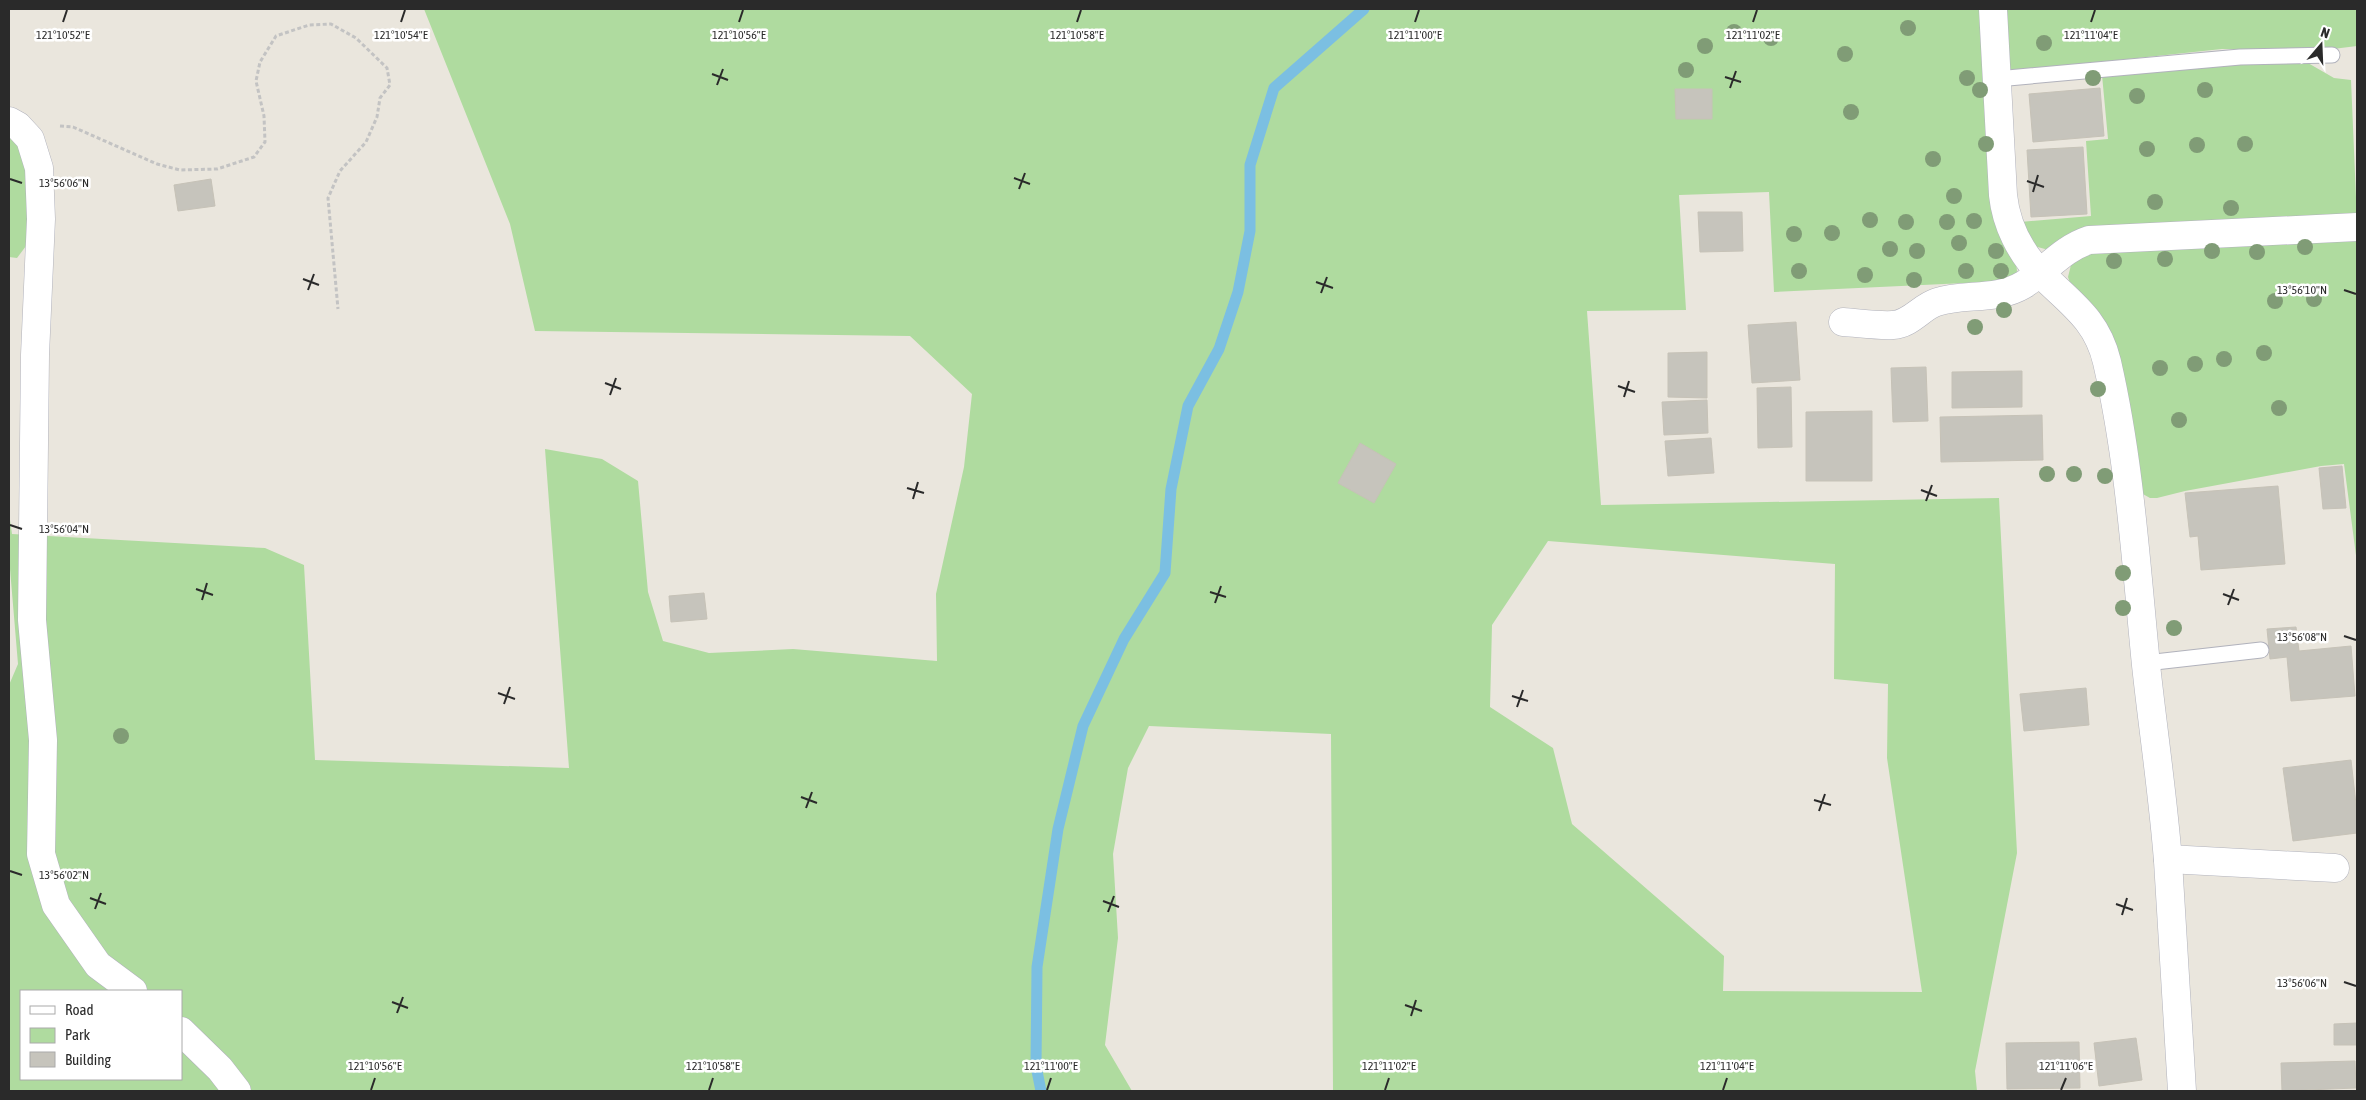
<svg xmlns="http://www.w3.org/2000/svg" width="2366" height="1100" font-family="'Asap Condensed',sans-serif">
	<style>
		.green { fill: #afdb9f; fill-rule: evenodd }
		.lines { fill: none; stroke-linecap: round; stroke-linejoin: round }
		.stream { stroke: #7bbfe2; stroke-width: 11 }
		.building { fill: #c6c4bc; stroke: #c6c2b7 }
		.lane-casing { stroke: #b1b2bc; stroke-width: 17 }
		.street-casing { stroke: #b1b2bc; stroke-width: 29 }
		.path { stroke: #c3c3c3; stroke-width: 3; stroke-dasharray: 4 2.5; stroke-linecap: butt }
		.lane { stroke: #fff; stroke-width: 15 }
		.street { stroke: #fff; stroke-width: 28 }
		.tree { fill: #809c76 }
		.ticks { fill: none; stroke: #2a2a2a; stroke-width: 2 }
		.ticks-label { font-size: 12px; text-anchor: middle; fill: #2a2a2a; stroke: #fff; stroke-width: 5; stroke-linejoin: round; paint-order: stroke }
	</style>
	<rect width="100%" height="100%" fill="#eae6dd"/>
	<!-- green -->
	<g class="green">
		<path d="M424,9H1984L2017,271L2015,278L2008,281L1774,292L1769,192L1679,195L1686,310L1587,311L1601,505L1999,498L2017,853L1975,1071L1977,1091H1333L1331,734L1149,726L1128,768L1113,854L1118,938L1105,1045L1132,1091H9V685L18,664L9,557V513L12,534L265,548L304,565L315,760L569,768L545,449L602,459L638,481L648,592L663,641L709,653L793,649L937,661L936,594L964,467L972,394L910,336L535,331L510,224ZM1548,541L1835,564L1834,679L1888,684L1887,758L1922,992L1723,991L1724,956L1572,824L1553,748L1490,707L1492,625ZM21,991H181V1079H21Z"/>
		<polygon points="2003,9 2357,9 2357,46 2325,50 2222,49 2007,72"/>
		<polygon points="2262,61 2308,63 2334,78 2351,80 2357,221 2045,249 2030,245 2020,222 2091,216 2086,141 2108,139 2102,75"/>
		<polygon points="9,136 18,140 27,161 29,242 17,258 9,257"/>
		<polygon points="2357,233 2357,563 2344,464 2321,466 2185,491 2157,498 2150,498 2141,493 2068,277 2072,261 2083,253"/>
	</g>
	<g class="lines">
		<!-- stream -->
		<polyline class="stream" points="1041,1091 1036,1066 1037,967 1058,829 1083,726 1124,639 1165,573 1171,489 1188,406 1219,349 1238,292 1250,231 1250,165 1274,88 1364,9"/>
	</g>
	<!-- building -->
	<g class="building">
		<polygon points="2100,88 2104,136 2033,142 2029,94"/>
		<polygon points="1675,89 1712,89 1712,119 1676,119"/>
		<polygon points="2083,147 2087,214 2031,217 2027,150"/>
		<polygon points="211,179 215,206 178,211 174,185"/>
		<polygon points="1698,212 1742,212 1743,251 1700,252"/>
		<polygon points="1796,322 1800,380 1752,383 1748,325"/>
		<polygon points="1707,352 1707,398 1668,397 1668,353"/>
		<polygon points="1926,367 1928,421 1893,422 1891,368"/>
		<polygon points="2022,371 2022,407 1952,408 1952,372"/>
		<polygon points="1791,387 1792,447 1758,448 1757,388"/>
		<polygon points="1707,400 1708,433 1664,435 1662,402"/>
		<polygon points="1872,411 1872,481 1806,481 1806,412"/>
		<polygon points="2042,415 2043,460 1941,462 1940,417"/>
		<polygon points="1711,438 1714,473 1668,476 1665,441"/>
		<polygon points="1360,443 1396,464 1374,503 1338,483"/>
		<polygon points="2342,466 2346,508 2323,509 2319,468"/>
		<polygon points="2278,486 2285,564 2201,570 2198,536 2190,537 2185,493"/>
		<polygon points="704,593 707,619 671,622 669,596"/>
		<polygon points="2296,627 2299,651 2351,646 2355,696 2291,701 2287,657 2270,659 2267,629"/>
		<polygon points="2086,688 2089,725 2024,731 2020,694"/>
		<polygon points="2351,760 2357,813 2357,833 2293,841 2283,768"/>
		<polygon points="2357,1023 2357,1045 2334,1045 2334,1024"/>
		<polygon points="2136,1038 2142,1080 2099,1086 2094,1043"/>
		<polygon points="2079,1042 2080,1088 2007,1089 2006,1043"/>
		<polygon points="2355,1061 2356,1088 2282,1091 2281,1063"/>
	</g>
	<g class="lines">
		<defs>
			<g id="lane">
				<polyline points="1997,79 2240,57 2332,55"/>
				<polyline points="2146,663 2261,650"/>
			</g>
			<g id="street">
				<path d="M1993,9L2003,195C2006,224 2020,252 2041,274C2070,303 2097,319 2107,362C2130,462 2136,564 2146,665C2153,730 2163,796 2168,861C2173,938 2177,1015 2182,1091"/>
				<polyline points="9,121 18,126 30,139 39,168 41,219 35,355 32,620 43,740 41,854 56,905 98,965 133,991"/>
				<path d="M1843,322C1859,323 1877,326 1893,325C1911,324 1921,307 1937,302C1965,293 1996,301 2023,285C2047,270 2062,249 2089,240L2357,227"/>
				<polyline points="2168,859 2335,868"/>
				<polyline points="181,1031 220,1069 237,1091"/>
			</g>
		</defs>
		<!-- lane casing -->
		<use href="#lane" class="lane-casing"/>
		<!-- street casing -->
		<use href="#street" class="street-casing"/>
		<!-- path -->
		<polyline class="path" points="60,126 73,127 157,164 180,170 217,169 254,157 265,142 264,116 256,81 260,62 276,36 309,25 331,24 356,38 387,68 390,85 380,98 377,117 366,142 340,171 328,198 338,309"/>
		<!-- lane -->
		<use href="#lane" class="lane"/>
		<!-- street -->
		<use href="#street" class="street"/>
	</g>
	<!-- trees -->
	<g class="tree">
		<circle cx="1908" cy="28" r="8"/>
		<circle cx="1734" cy="32" r="8"/>
		<circle cx="1771" cy="38" r="8"/>
		<circle cx="2044" cy="43" r="8"/>
		<circle cx="1705" cy="46" r="8"/>
		<circle cx="1845" cy="54" r="8"/>
		<circle cx="1686" cy="70" r="8"/>
		<circle cx="1967" cy="78" r="8"/>
		<circle cx="2093" cy="78" r="8"/>
		<circle cx="1980" cy="90" r="8"/>
		<circle cx="2205" cy="90" r="8"/>
		<circle cx="2137" cy="96" r="8"/>
		<circle cx="1851" cy="112" r="8"/>
		<circle cx="1986" cy="144" r="8"/>
		<circle cx="2245" cy="144" r="8"/>
		<circle cx="2197" cy="145" r="8"/>
		<circle cx="2147" cy="149" r="8"/>
		<circle cx="1933" cy="159" r="8"/>
		<circle cx="1954" cy="196" r="8"/>
		<circle cx="2155" cy="202" r="8"/>
		<circle cx="2231" cy="208" r="8"/>
		<circle cx="1870" cy="220" r="8"/>
		<circle cx="1974" cy="221" r="8"/>
		<circle cx="1906" cy="222" r="8"/>
		<circle cx="1947" cy="222" r="8"/>
		<circle cx="1832" cy="233" r="8"/>
		<circle cx="1794" cy="234" r="8"/>
		<circle cx="1959" cy="243" r="8"/>
		<circle cx="2305" cy="247" r="8"/>
		<circle cx="1890" cy="249" r="8"/>
		<circle cx="1917" cy="251" r="8"/>
		<circle cx="1996" cy="251" r="8"/>
		<circle cx="2212" cy="251" r="8"/>
		<circle cx="2257" cy="252" r="8"/>
		<circle cx="2165" cy="259" r="8"/>
		<circle cx="2114" cy="261" r="8"/>
		<circle cx="1799" cy="271" r="8"/>
		<circle cx="1966" cy="271" r="8"/>
		<circle cx="2001" cy="271" r="8"/>
		<circle cx="1865" cy="275" r="8"/>
		<circle cx="1914" cy="280" r="8"/>
		<circle cx="2314" cy="299" r="8"/>
		<circle cx="2275" cy="301" r="8"/>
		<circle cx="2004" cy="310" r="8"/>
		<circle cx="1975" cy="327" r="8"/>
		<circle cx="2264" cy="353" r="8"/>
		<circle cx="2224" cy="359" r="8"/>
		<circle cx="2195" cy="364" r="8"/>
		<circle cx="2160" cy="368" r="8"/>
		<circle cx="2098" cy="389" r="8"/>
		<circle cx="2279" cy="408" r="8"/>
		<circle cx="2179" cy="420" r="8"/>
		<circle cx="2047" cy="474" r="8"/>
		<circle cx="2074" cy="474" r="8"/>
		<circle cx="2105" cy="476" r="8"/>
		<circle cx="2123" cy="573" r="8"/>
		<circle cx="2123" cy="608" r="8"/>
		<circle cx="2174" cy="628" r="8"/>
		<circle cx="121" cy="736" r="8"/>
	</g>
	<!-- ticks -->
	<path class="ticks" d="M63,22L67,10M401,22L405,10M739,22L743,10M1077,22L1081,10M1415,22L1419,10M1753,22L1757,10M2091,22L2095,10M712,74L728,80M1725,77L1741,82M717,85L723,69M1730,88L1736,71M1014,178L1030,184M10,179L22,183M2027,181L2044,187M1019,189L1025,173M2033,192L2038,175M303,279L319,285M1316,282L1333,288M308,290L314,274M2344,290L2356,294M1321,293L1327,277M605,383L621,389M1618,386L1635,392M610,395L616,378M1624,397L1629,381M907,488L924,493M1921,490L1937,496M913,499L918,482M1926,501L1932,485M10,525L22,529M196,589L213,595M1210,592L1226,597M2223,594L2239,600M202,600L207,583M1215,603L1221,586M2228,605L2234,589M2344,636L2356,640M498,693L515,699M1512,696L1528,701M504,704L510,687M1517,707L1523,690M801,797L817,803M1814,800L1831,805M806,808L812,792M1819,811L1825,794M10,871L22,875M90,898L106,904M1103,901L1119,907M2116,904L2133,910M95,909L101,893M1108,912L1114,896M2122,915L2127,898M2344,982L2356,986M392,1002L408,1008M1405,1005L1422,1011M397,1013L403,997M1411,1016L1416,1000M371,1090L375,1078M709,1090L713,1078M1047,1090L1051,1078M1385,1090L1389,1078M1723,1090L1727,1078M2061,1090L2066,1078"/>
	<g class="ticks-label">
		<text x="63" y="39">121°10'52"E</text>
		<text x="401" y="39">121°10'54"E</text>
		<text x="739" y="39">121°10'56"E</text>
		<text x="1077" y="39">121°10'58"E</text>
		<text x="1415" y="39">121°11'00"E</text>
		<text x="1753" y="39">121°11'02"E</text>
		<text x="2091" y="39">121°11'04"E</text>
		<text x="64" y="187">13°56'06"N</text>
		<text x="2302" y="294">13°56'10"N</text>
		<text x="64" y="533">13°56'04"N</text>
		<text x="2302" y="641">13°56'08"N</text>
		<text x="64" y="879">13°56'02"N</text>
		<text x="2302" y="987">13°56'06"N</text>
		<text x="375" y="1070">121°10'56"E</text>
		<text x="713" y="1070">121°10'58"E</text>
		<text x="1051" y="1070">121°11'00"E</text>
		<text x="1389" y="1070">121°11'02"E</text>
		<text x="1727" y="1070">121°11'04"E</text>
		<text x="2066" y="1070">121°11'06"E</text>
	</g>
	<!-- border -->
	<rect width="2366" height="1100" fill="none" stroke="#2a2a2a" stroke-width="20"/>
	<!-- legend -->
	<rect x="20" y="990" width="162" height="90" fill="#ffffff" stroke="#aaaaaa"/>
	<rect x="30" y="1006" width="25" height="8" fill="#ffffff" stroke="#aaaaaa"/>
	<text x="65" y="1015" font-size="15" fill="#2a2a2a">Road</text>
	<rect x="30" y="1028" width="25" height="15" fill="#afdb9f" stroke="#aaaaaa"/>
	<text x="65" y="1040" font-size="15" fill="#2a2a2a">Park</text>
	<rect x="30" y="1052" width="25" height="15" fill="#c6c4bc" stroke="#aaaaaa"/>
	<text x="65" y="1065" font-size="15" fill="#2a2a2a">Building</text>
	<!-- north arrow -->
	<g transform="translate(2321 45) rotate(19)" stroke="#ffffff" stroke-width="4" paint-order="stroke">
	<path d="M0-4L9 19L0 12L-9 19Z" fill="#2a2a2a"/>
	<text y="-8" font-size="14" font-weight="bold" text-anchor="middle" fill="#2a2a2a">N</text>
	</g>
</svg>
